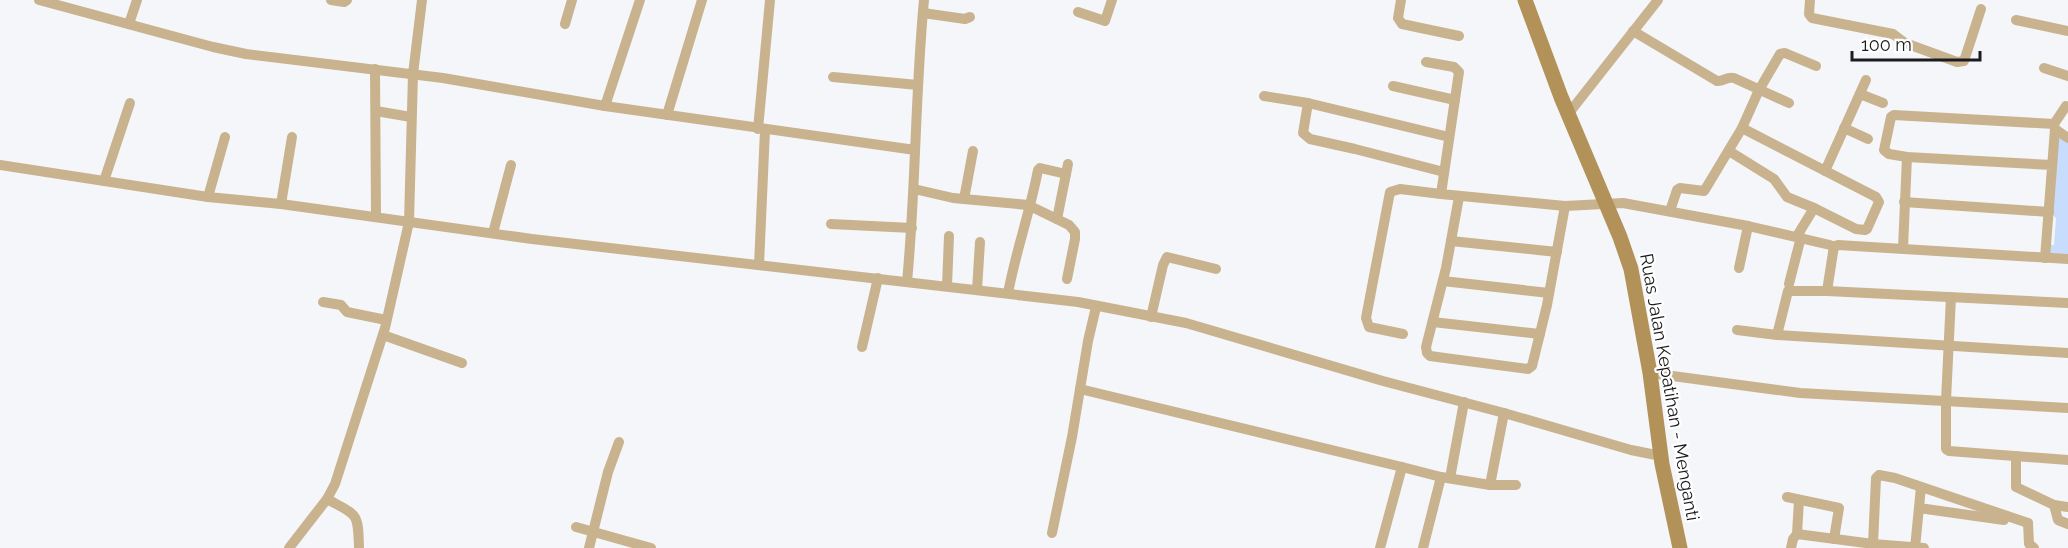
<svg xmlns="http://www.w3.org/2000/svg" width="2068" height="548" font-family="Raleway,sans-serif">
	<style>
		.water { fill: #c8ddfd }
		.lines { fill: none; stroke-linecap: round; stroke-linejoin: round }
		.street { stroke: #c9b38e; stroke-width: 10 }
		.secondary { stroke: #b29258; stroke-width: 15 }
		.labels { text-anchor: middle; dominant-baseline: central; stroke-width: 4.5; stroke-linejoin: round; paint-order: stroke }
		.street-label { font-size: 18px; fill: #1c1c1e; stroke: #fff }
	</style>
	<rect width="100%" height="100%" fill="#f5f6fa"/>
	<!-- water -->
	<polygon class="water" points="2058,136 2068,140 2068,257 2047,255 2050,245 2054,245 2056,218 2051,213"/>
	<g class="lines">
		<!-- street -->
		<g class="street">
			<polyline points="39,0 213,47 246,54 443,78 605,106 915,150"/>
			<polyline points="331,0 344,2 347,0"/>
			<polyline points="1401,0 1398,18 1402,24 1459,36"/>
			<polyline points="1810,0 1809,14 1812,18 1893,34 1905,43 1957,62 1964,61 1965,58 1981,9"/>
			<polyline points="1078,12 1105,21 1112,0"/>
			<polyline points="923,13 965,19 970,17"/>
			<polyline points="2016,20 2068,31"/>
			<polyline points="129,24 137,0"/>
			<polyline points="565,24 572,0"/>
			<path d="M1633,31L1717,81C1723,82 1727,76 1734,78L1789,103"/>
			<polyline points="1426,62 1454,67 1459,72 1441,194 1565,206 1623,203 1748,226 1830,245"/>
			<polyline points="2044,68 2068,76"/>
			<polyline points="375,69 376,217"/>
			<polyline points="833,77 918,85"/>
			<polyline points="1393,86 1455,100"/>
			<polyline points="1860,94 1883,103"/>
			<polyline points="1264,96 1308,103 1449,137"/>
			<polyline points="1308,103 1303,133 1310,139 1355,149 1444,172"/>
			<polyline points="605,106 640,0"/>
			<polyline points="376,111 411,117"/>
			<polyline points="1569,113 1658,0"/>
			<polyline points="667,115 702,0"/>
			<polyline points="2054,124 2066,106"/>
			<polyline points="1844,128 1868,139"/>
			<polyline points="758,129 770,0"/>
			<polyline points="2055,129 2068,138"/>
			<polyline points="225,137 208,197 281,204 532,239 1078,302 1186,323 1383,381 1504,413 1631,450 1661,456"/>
			<polyline points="1729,151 1774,179 1787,197 1814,208 1856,229 1865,230 1867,229 1879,202 1876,197 1742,128"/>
			<polyline points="0,165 208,197"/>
			<polyline points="1825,171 1866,80"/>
			<polyline points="104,181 130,103"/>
			<polyline points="914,189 953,198 1028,205 1069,225 1075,232 1075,239 1067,279"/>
			<polyline points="1459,197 1446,268 1426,347 1427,353 1430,356 1528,369 1532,366 1547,305 1565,206"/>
			<polyline points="964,199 973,151"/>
			<polyline points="1904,202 2049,212"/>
			<polyline points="281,204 292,137"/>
			<polyline points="1670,211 1677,190 1680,188 1704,191 1706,188 1742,128 1759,90 1780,54 1785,53 1816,66"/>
			<polyline points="1057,219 1068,164"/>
			<polyline points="831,224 912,228"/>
			<polyline points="493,233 511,165"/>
			<polyline points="1797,236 1814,208"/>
			<polyline points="1451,241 1557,252"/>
			<polyline points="1903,248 1907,157"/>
			<polyline points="2045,258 2055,129 2054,124 1894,115 1891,117 1884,150 1889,154 1907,157 2052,165"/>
			<polyline points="759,265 765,130"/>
			<polyline points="1739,268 1748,226"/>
			<polyline points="1443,281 1549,293"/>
			<path d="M907,282C916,188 915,94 924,0"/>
			<polyline points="1789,284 1801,237"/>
			<polyline points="947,286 949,236"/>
			<polyline points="977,290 980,242"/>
			<polyline points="1827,291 1834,246 1838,245 2068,259"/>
			<path d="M1008,293C1016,251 1030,212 1038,170L1040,168L1066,174"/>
			<polyline points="1951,297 1946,400 1946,449 1949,451 2068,460"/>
			<polyline points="323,302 341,305 347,312 386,320"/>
			<polyline points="1151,317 1163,265 1167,257 1216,269"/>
			<polyline points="1433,322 1540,334"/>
			<polyline points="1737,330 1777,335 2068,353"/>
			<polyline points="1403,334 1369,327 1366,318 1390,192 1400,189 1441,194"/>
			<polyline points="383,335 462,363"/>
			<polyline points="1777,335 1788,291 1827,291 2068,303"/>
			<polyline points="862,347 878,278"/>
			<polyline points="1650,373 1800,393 2068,408"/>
			<polyline points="1080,389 1402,467 1380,548"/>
			<polyline points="1504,413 1490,485 1516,485"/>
			<polyline points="2016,456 2016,487 2054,505 2058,520 2068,524"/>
			<polyline points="1402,467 1441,477"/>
			<polyline points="1450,478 1464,402"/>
			<polyline points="1787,497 1839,508 1834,539"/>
			<path d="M327,499C358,516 358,512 359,548"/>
			<polyline points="2054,505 2068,507"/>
			<polyline points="1919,508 2004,520"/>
			<polyline points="2028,523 2029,544 2034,548"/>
			<polyline points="576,527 651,548"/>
			<polyline points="1052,533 1072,437 1088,341 1096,307"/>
			<polyline points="1797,534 1873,544 1873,548"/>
			<polyline points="289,548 327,499 335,484 385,328 409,222 413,74 422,0"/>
			<polyline points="589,548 608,472 619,442"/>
			<polyline points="1423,548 1441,477 1490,485"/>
			<polyline points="1791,548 1793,539 1797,534 1799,500"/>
			<polyline points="1915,548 1921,487"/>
			<polyline points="1924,548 1873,544 1876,478 1879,475 1895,478 2028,523"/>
		</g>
		<!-- secondary -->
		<polyline class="secondary" points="1525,0 1561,97 1620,237 1631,269 1650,373 1662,464 1680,548"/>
	</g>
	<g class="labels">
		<!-- street labels -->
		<g class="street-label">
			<text transform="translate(1670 387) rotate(80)">Ruas Jalan Kepatihan - Menganti</text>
		</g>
	</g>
	<!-- scale -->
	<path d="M1852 51v9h128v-9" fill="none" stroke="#1c1c1e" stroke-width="3"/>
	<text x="1861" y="51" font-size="18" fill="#1c1c1e" stroke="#ffffff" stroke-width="4.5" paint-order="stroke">100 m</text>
</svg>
